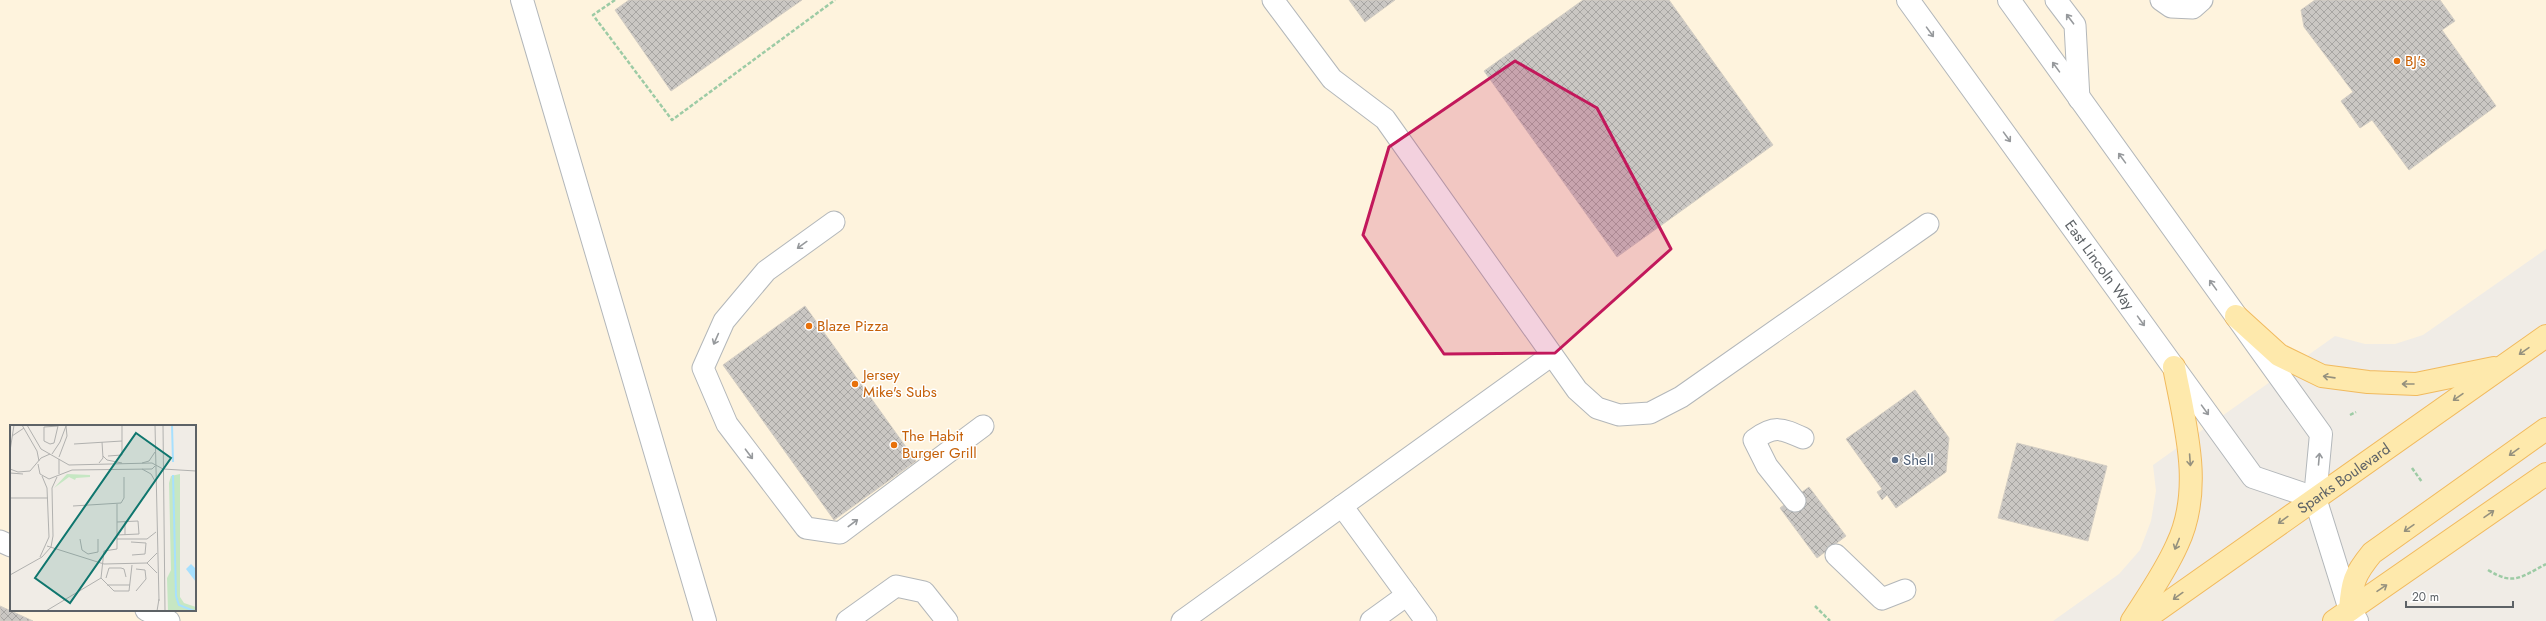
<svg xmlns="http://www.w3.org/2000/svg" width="2546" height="621" font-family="Jost,sans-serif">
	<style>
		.commercial { fill: #fef3dd; fill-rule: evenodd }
		.building { fill: url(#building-cross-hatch); stroke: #d4cec4 }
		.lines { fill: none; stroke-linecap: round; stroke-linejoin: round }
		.service-casing { stroke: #b3b7ba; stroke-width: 23 }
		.minor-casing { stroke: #b3b7ba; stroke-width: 24 }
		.tertiary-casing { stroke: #b3b7ba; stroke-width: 24 }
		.primary-casing { stroke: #f1ba5e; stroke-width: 24 }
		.path { stroke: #9dcba5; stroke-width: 2.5; stroke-dasharray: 4 2; stroke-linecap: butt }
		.service { stroke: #fff; stroke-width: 21 }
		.minor { stroke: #fff; stroke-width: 22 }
		.tertiary { stroke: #fff; stroke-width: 22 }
		.primary { stroke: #fee9ac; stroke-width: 22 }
		.oneway { stroke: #96999c }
		.oneway2 { stroke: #95917e }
		.marked { fill: #c2185b; fill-opacity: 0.2; stroke: #c2185b; stroke-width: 3; stroke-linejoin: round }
		.food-dot { fill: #e8710a; stroke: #fff; stroke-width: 1.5 }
		.service-dot { fill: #5c6f8a; stroke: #fff; stroke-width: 1.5 }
		.labels { text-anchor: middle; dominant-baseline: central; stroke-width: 3; stroke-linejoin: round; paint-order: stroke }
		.food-label { font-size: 15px; fill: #c56008; stroke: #fff; text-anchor: start }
		.street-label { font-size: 15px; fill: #5d6266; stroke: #fff }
		.service-label { font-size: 15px; fill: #4e5e75; stroke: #fff; text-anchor: start }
		.inset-river { fill: none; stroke: #a7e0fe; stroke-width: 2 }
		.inset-road { fill: none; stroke: #b1b1af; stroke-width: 1 }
		.view { fill: #0f766e; fill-opacity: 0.15; stroke: #0f766e; stroke-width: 2 }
		.inset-edge { fill: none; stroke: #5d6266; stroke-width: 2 }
	</style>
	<defs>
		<pattern id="building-cross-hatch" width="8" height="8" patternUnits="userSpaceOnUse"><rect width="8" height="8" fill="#cac7c3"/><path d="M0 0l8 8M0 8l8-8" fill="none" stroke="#a7a5a2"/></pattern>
	</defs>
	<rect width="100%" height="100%" fill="#f0ece6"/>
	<!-- commercial -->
	<path class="commercial" d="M0,0H2546V249L2423,335L2395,344H2365L2335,336L2153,465L2156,491L2151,521L2140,550L2119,574L2053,621H0ZM11,426H195V610H11Z"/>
	<!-- building -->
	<g class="building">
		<polygon points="629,0 802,0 671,91 615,10"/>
		<polygon points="1349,0 1395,0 1365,22"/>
		<polygon points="1583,0 1669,0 1773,145 1617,257 1484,71"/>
		<polygon points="2315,0 2440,0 2455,21 2442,30 2496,106 2409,170 2372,120 2360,128 2341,101 2353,92 2304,27 2301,10"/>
		<polygon points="805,306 916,461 834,520 723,365"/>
		<polygon points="1915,390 1949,438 1946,472 1896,508 1887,495 1882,500 1877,492 1882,489 1846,439"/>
		<polygon points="2017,443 2107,466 2088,541 1998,518"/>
		<polygon points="1809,487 1846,536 1817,558 1780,508"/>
		<polygon points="0,606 33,621 0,621"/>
	</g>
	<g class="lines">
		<defs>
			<g id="service">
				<polyline points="1273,0 1332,79 1385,119 1577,390 1597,408 1619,415 1650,413 1681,397 1928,224"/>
				<polyline points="2056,0 2075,25 2079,99"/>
				<polyline points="2161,0 2171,7 2193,8 2202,0"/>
				<polyline points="834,222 766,271 724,321 703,368 727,424 806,528 840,533 983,426"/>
				<path d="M1795,501L1767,466L1754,440C1774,425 1781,428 1803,438"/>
				<polyline points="1342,506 1426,621"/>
				<polyline points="0,541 11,546"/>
				<polyline points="1836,555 1882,599 1905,590"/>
				<polyline points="146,610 169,621"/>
				<polyline points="847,621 896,586 924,592 947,621"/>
				<polyline points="1182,621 1552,355"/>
				<polyline points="1371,621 1407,595"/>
			</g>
			<polyline id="minor" points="522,0 705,621"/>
			<g id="tertiary">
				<path id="s1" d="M1908,0L2253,477L2315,498"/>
				<polyline points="2009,0 2321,434 2315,498 2350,610 2357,621"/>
			</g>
			<g id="primary">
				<polyline points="2236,316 2279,355 2322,376 2368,382 2416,384 2494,368"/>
				<path d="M2350,610C2352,582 2354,575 2372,553L2546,429"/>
				<path d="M2132,621C2148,596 2165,572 2177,545C2204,489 2185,425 2174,367"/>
				<path id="s2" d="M2142,621L2546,336"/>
				<polyline points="2334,621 2546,474"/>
			</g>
		</defs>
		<!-- service casing -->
		<use href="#service" class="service-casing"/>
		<!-- minor casing -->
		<use href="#minor" class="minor-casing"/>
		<!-- tertiary casing -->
		<use href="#tertiary" class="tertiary-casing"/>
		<!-- primary casing -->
		<use href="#primary" class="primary-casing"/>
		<!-- path -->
		<g class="path">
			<polyline points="615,0 593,15 672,120 835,0"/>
			<polyline points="2350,415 2356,412"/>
			<polyline points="2412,468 2422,482"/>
			<path d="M2488,570C2514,586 2521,577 2546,564"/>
			<polyline points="1815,606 1830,621"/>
		</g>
		<!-- service -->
		<use href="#service" class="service"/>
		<!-- minor -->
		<use href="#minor" class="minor"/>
		<!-- tertiary -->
		<use href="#tertiary" class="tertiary"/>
		<!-- primary -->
		<use href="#primary" class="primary"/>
	</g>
	<!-- one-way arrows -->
	<defs><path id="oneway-shaft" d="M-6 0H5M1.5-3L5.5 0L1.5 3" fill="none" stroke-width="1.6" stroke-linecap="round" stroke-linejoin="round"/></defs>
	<g class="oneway">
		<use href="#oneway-shaft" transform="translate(2070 19) rotate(-127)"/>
		<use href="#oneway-shaft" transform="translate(1930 32) rotate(54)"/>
		<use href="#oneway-shaft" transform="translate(2056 67) rotate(-126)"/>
		<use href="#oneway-shaft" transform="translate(2007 137) rotate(54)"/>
		<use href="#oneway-shaft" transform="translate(2122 158) rotate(-126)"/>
		<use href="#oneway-shaft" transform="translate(802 245) rotate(144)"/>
		<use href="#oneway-shaft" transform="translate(2213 285) rotate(-126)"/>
		<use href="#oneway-shaft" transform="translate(2141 321) rotate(54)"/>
		<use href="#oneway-shaft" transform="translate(716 339) rotate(114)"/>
		<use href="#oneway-shaft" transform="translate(2205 410) rotate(54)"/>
		<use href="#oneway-shaft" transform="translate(749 454) rotate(53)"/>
		<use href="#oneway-shaft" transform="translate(2319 459) rotate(-85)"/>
		<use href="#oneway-shaft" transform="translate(853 523) rotate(-37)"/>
	</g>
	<g class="oneway2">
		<use href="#oneway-shaft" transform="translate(2524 351) rotate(145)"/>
		<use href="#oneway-shaft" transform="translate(2329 377) rotate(-172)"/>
		<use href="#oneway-shaft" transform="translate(2408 384) rotate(-180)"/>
		<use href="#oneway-shaft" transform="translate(2458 397) rotate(145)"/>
		<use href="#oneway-shaft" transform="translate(2514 452) rotate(144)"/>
		<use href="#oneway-shaft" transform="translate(2190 460) rotate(86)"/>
		<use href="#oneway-shaft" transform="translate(2489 514) rotate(-35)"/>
		<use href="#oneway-shaft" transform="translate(2283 520) rotate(144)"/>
		<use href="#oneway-shaft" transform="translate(2409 528) rotate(145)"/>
		<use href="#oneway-shaft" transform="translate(2177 544) rotate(112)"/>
		<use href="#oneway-shaft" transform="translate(2382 588) rotate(-34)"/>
		<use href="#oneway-shaft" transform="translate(2178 596) rotate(144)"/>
	</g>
	<!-- marked area -->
	<path class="marked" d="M1515,61L1597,108L1671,249L1555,353L1444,354L1363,235L1389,147Z"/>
	<!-- markers -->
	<g class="food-dot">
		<circle cx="2397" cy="61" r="4"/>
		<circle cx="809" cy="326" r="4"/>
		<circle cx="855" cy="384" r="4"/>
		<circle cx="894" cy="445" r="4"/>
	</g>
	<circle class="service-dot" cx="1895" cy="460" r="4"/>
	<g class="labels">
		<!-- food labels -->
		<g class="food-label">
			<text x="2405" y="61">BJ's</text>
			<text x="817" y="326">Blaze Pizza</text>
			<text x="863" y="375">Jersey<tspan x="863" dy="17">Mike's Subs</tspan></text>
			<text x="902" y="436">The Habit<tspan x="902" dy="17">Burger Grill</tspan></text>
		</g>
		<!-- street labels -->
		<g class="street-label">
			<text stroke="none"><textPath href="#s1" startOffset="327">East Lincoln Way</textPath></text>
			<text stroke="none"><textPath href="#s2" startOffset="247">Sparks Boulevard</textPath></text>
		</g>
		<!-- service labels -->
		<g class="service-label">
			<text x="1903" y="460">Shell</text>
		</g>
	</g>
	<!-- overview -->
	<g transform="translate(10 425)">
		<rect width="186" height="186" fill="#f0ece6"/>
		<path d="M170,49V172L174,178L186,182V186H158L157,153L161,145L159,58L161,51Z" fill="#c6e7c3"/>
		<path d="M57,49L80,50V52L66,53L65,55L59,52L44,63Z" fill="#c6e7c3"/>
		<path d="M181,139L186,144V157L176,144Z" fill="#a7e0fe"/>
		<path class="inset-river" d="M162,0L163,37M163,50L166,171L169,180L184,186"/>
		<path class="inset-road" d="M12,0L27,26L29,36M17,0L31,24L59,40L142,38L153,44L186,46M145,0L149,176M153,0L155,186M48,1L34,2V16L40,19L44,18L48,1M2,11L14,3M64,19L112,16V0M0,26L4,0M42,29L50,17L56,1M93,31L97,35L112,38M98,31L112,30V16M49,32L57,11L56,1M89,38L93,33L92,17M132,38L139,36L145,27M28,39L30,49L39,54L62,45L142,44L145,41M0,44L8,47L20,46L31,33L40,29M132,44L141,49L145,56M0,48L13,49M49,49V34M0,73H38M63,81L111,78L114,73V52M107,97L128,96L129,109L107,110M115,97V110M70,114L72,125L78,129L88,127V114M107,114H137L146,107M121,117L136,118L135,129L122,130M37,121L94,139L137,138L147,148M30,132L39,112L37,63L32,51M137,138L147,128M126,144L135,145L136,154L126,166M0,150L32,132L41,122L43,111L42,63L47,52M91,153L104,166H119L122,140M96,153L99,143H111L114,144L116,152M97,160H120M36,186L91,153L94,126L107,124V79M147,186L149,174"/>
		<path class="view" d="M126,8L161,33L60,178L25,153Z"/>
		<rect width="186" height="186" class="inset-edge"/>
	</g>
	<!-- scale -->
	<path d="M2406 601v6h107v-6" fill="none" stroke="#5d6266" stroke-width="2"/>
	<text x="2412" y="601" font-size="12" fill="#5d6266" stroke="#ffffff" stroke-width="3" paint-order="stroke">20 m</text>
</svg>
